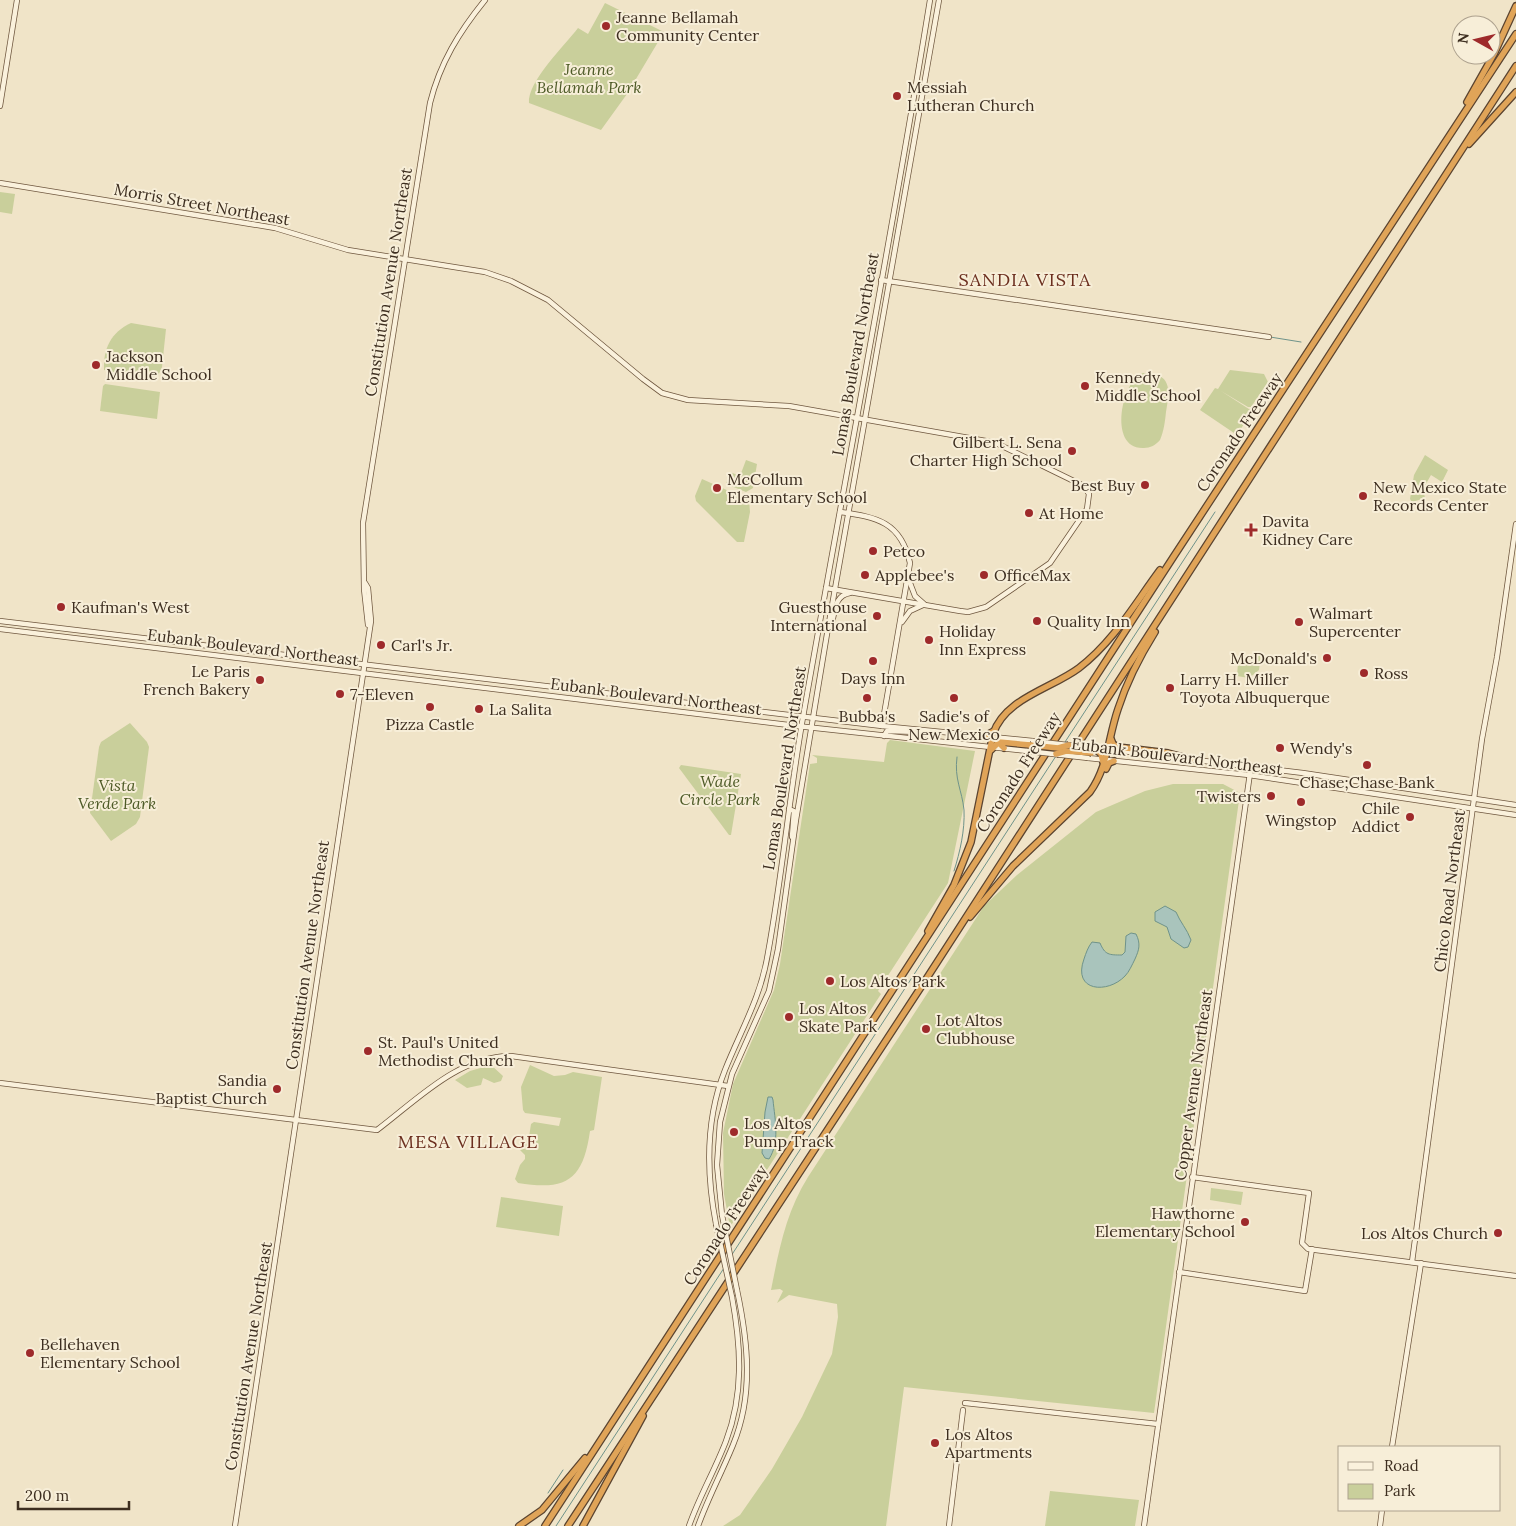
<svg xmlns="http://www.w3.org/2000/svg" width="1516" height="1526" font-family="Lora,serif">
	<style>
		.green { fill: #c9cf9b }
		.water { fill: #a9c4bc; stroke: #6f938a }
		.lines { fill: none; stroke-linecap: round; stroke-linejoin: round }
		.stream { stroke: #6f938a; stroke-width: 1 }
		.secondary-casing { stroke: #6f573f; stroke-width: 6 }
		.highway-casing { stroke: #5b4430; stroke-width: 8 }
		.secondary { stroke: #faf1dc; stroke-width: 4.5 }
		.highway { stroke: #e0a458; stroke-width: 5.5 }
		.secondary-bridge-casing { stroke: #6f573f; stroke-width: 6; stroke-linecap: butt }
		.highway-bridge-casing { stroke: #5b4430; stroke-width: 8; stroke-linecap: butt }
		.secondary-bridge { stroke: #faf1dc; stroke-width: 4.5 }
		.highway-bridge { stroke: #e0a458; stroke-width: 5.5 }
		.poi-dot { fill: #9e2a2b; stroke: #f7eed8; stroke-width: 2 }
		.labels { text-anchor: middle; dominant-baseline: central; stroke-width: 4; stroke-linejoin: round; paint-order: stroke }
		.poi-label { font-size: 16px; fill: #3d2e20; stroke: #f7eed8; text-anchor: start }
		.park-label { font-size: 16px; font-style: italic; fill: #4d5a26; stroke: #f7eed8 }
		.street-label { font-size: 16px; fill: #3d2e20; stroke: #f7eed8 }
		.neighbourhood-label { font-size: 18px; letter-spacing: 1px; fill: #6b2e1e; stroke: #f7eed8 }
	</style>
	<rect width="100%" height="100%" fill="#f0e4c8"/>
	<!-- green -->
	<g class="green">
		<path d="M605,3L664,32L627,94L601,130L529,103C527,82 565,45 578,28L588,34Z"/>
		<polygon points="0,192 15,194 12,214 0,212"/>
		<path d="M131,323L166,329L162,367L157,378H143L104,370C103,349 111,332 131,323Z"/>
		<polygon points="1230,370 1264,374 1268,382 1251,407 1248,407 1221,391 1252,411 1237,435 1200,410 1215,388 1218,389"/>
		<path d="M1143,373C1172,373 1170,389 1166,412C1165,421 1164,431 1160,440C1156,445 1150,448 1144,448C1107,450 1122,379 1143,373Z"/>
		<polygon points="105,384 160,392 157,419 100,411 103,386"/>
		<polygon points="1425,455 1448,470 1442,482 1431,475 1423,489 1425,498 1412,502 1410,499 1414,475"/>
		<polygon points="746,460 757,464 753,488 746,492 726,484 730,472 740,476"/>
		<polygon points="702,479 749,500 750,512 744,542 737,542 696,501 695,496"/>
		<polygon points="1254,652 1261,653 1259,670 1249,678 1237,676 1238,663 1253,665"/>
		<polygon points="130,723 147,742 149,747 140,817 136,824 111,841 90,813 99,747 101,742"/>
		<polygon points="890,740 975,751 948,883 878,991 881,994 730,1227 724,1194 723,1133 733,1084 774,990 780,964 810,764 817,763 817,758 812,755 884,762 887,743"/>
		<polygon points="681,765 741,774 731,835 729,835 679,768"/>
		<path d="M1173,784H1223L1240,793L1154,1413L904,1387L886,1526H723L740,1515L772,1469L802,1417L832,1354L838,1317L837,1304L789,1295L777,1303L783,1291L780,1289L771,1290C779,1250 786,1212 808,1177L984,906L1017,875L1096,812L1145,791Z"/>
		<polygon points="491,1065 503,1076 501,1081 494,1083 483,1078 481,1085 467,1088 455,1080 470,1071"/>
		<path d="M530,1065L554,1076L565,1075L573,1072L602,1077L594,1130L590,1131C583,1180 567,1191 518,1183L515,1179L520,1165L525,1159V1155L520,1150L529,1137L531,1124L534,1122L559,1126L561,1118L525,1113L523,1110L521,1087Z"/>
		<polygon points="1211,1188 1243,1192 1241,1205 1210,1200"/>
		<polygon points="501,1197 563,1206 559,1236 496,1227"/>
		<polygon points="1050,1491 1139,1500 1135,1526 1045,1526"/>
	</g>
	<!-- water -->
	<g class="water">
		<path d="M1165,906L1176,912C1180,922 1187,929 1191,940L1188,947L1184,948L1171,939L1167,927L1155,921V912Z"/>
		<path d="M1131,933L1136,934C1141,944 1139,950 1135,959C1132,965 1129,972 1125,976C1108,994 1072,992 1084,959C1086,953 1088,947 1092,942L1100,943C1105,955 1109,955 1122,955L1125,952L1126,936Z"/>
		<path d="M768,1097H772L773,1100C775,1120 780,1142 769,1159L765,1158L762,1153L765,1112Z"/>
	</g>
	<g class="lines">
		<!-- stream -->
		<g class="stream">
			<polyline points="1270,337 1301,342"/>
			<polyline points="1065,742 1215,512"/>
			<path d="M954,871C960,852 965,830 964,810C962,790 954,779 957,757"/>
			<polyline points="731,1256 1056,756"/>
			<polyline points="548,1493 563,1470"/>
			<polyline points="556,1526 724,1268"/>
		</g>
		<defs>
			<g id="secondary">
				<polyline points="0,106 17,0"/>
				<polyline points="0,183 275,228 348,250 485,272 511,281 548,300 643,379 662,393 688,400 789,406 986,441 998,444 1084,486 1089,494 1087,509 1050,563 986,607 968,612 960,611 826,588"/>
				<polyline points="881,280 1269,337"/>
				<path d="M840,512C877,517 901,522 910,563L882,726"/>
				<polyline points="910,583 915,596 924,604"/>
				<polyline points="0,621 882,726 1033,741"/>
				<polyline points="902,622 910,611 923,605"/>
				<path d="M368,625L364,589L363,523L430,103C440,63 459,32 485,0"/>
				<polyline points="0,629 797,726 1027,751"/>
				<path d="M830,629C836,615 832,596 850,593"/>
				<polyline points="884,736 887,731 920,732"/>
				<polyline points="1094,748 1176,757"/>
				<polyline points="1088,758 1249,775 1516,815"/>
				<polyline points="1188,759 1303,773 1516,805"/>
				<polyline points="789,809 794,811 792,837"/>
				<path d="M0,1083L377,1130C417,1100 458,1056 511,1056L728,1086"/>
				<polyline points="1192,1177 1309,1193 1302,1243 1308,1249 1516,1276"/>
				<polyline points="722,1215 717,1165 720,1122 732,1074 769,991 778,949 796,820 827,634 939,0"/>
				<path d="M716,1224C706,1172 705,1120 725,1070C741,1030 761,997 768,953C782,877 789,799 802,723C844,482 891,242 930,0"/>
				<polyline points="1412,1262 1482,739 1497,657 1516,524"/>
				<polyline points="1179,1272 1305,1291 1312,1249"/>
				<polyline points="965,1403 1158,1424"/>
				<polyline points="1392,1447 1421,1263"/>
				<polyline points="235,1526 371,621 368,588 365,583"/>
				<path d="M689,1526C699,1497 715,1470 726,1441C744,1394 741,1346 732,1297"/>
				<path d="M698,1526C708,1498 722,1472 733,1445C754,1394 748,1342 737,1290"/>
				<polyline points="949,1526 963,1410"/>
				<polyline points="1144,1526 1251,766"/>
				<polyline points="1380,1526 1382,1510"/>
			</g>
			<g id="highway">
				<polyline points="1467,102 1494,54 1516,6"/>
				<polyline points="1469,144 1516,92"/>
				<polyline points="985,736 994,731"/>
				<polyline points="1111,739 1113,744 1118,747 1168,753 1191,759"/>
				<polyline points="996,740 1004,748"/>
				<polyline points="1094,748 1101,754 1103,762"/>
				<polyline points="991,750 999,742 1030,745"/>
				<polyline points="1106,769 1109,763 1114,761"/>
				<path d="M970,917L1013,866L1090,792C1108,767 1108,738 1118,709C1127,681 1140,656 1155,632"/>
				<path d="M928,931L954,885L971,842L993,734C1005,698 1051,689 1079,668C1114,641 1134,605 1160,570"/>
				<polyline points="519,1526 542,1510 585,1458"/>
				<polyline points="545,1526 1174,556 1516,34"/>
				<polyline points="568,1526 923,984 1516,66"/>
				<polyline points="583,1526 643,1416"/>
			</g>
		</defs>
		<!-- secondary casing -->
		<use href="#secondary" class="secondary-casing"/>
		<!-- highway casing -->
		<use href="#highway" class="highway-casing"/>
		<!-- secondary -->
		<use href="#secondary" class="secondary"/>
		<!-- highway -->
		<use href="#highway" class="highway"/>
		<defs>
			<g id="secondary-bridge">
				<polyline points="1033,741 1094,748"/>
				<polyline points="1027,751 1088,758"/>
				<polyline points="722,1215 737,1290"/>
				<polyline points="716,1224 732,1297"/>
			</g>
			<g id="highway-bridge">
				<polyline points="1030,745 1058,748 1069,745"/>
				<polyline points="1056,754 1066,751 1091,753"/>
			</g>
		</defs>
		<!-- secondary-bridge casing -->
		<use href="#secondary-bridge" class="secondary-bridge-casing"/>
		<!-- highway-bridge casing -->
		<use href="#highway-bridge" class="highway-bridge-casing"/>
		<!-- secondary-bridge -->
		<use href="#secondary-bridge" class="secondary-bridge"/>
		<!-- highway-bridge -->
		<use href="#highway-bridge" class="highway-bridge"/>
	</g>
	<!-- markers -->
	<g class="poi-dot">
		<circle cx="606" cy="26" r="5"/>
		<circle cx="897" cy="96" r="5"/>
		<circle cx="96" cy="365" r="5"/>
		<circle cx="1085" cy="386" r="5"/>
		<circle cx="1072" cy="451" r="5"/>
		<circle cx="1145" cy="485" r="5"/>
		<circle cx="717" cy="488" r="5"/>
		<circle cx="1363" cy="496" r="5"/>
		<circle cx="1029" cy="513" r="5"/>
		<path d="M1248.5 522.5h5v5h5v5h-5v5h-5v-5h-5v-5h5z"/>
		<circle cx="873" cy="551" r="5"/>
		<circle cx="865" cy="575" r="5"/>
		<circle cx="984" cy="575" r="5"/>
		<circle cx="61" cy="607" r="5"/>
		<circle cx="877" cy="616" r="5"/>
		<circle cx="1037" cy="621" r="5"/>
		<circle cx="1299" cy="622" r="5"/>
		<circle cx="929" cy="640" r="5"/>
		<circle cx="381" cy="645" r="5"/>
		<circle cx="1327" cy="658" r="5"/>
		<circle cx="873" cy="661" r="5"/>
		<circle cx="1364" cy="673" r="5"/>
		<circle cx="260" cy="680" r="5"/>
		<circle cx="1170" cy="688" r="5"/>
		<circle cx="340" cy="694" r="5"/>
		<circle cx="867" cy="698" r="5"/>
		<circle cx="954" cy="698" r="5"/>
		<circle cx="430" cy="707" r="5"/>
		<circle cx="479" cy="709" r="5"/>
		<circle cx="1280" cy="748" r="5"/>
		<circle cx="1367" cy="765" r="5"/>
		<circle cx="1271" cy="796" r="5"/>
		<circle cx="1301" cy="802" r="5"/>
		<circle cx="1410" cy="817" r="5"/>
		<circle cx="830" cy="981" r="5"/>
		<circle cx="789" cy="1017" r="5"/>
		<circle cx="926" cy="1029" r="5"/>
		<circle cx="368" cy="1051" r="5"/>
		<circle cx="277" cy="1089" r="5"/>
		<circle cx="734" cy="1132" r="5"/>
		<circle cx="1245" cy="1222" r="5"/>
		<circle cx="1498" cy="1233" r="5"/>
		<circle cx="30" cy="1353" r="5"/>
		<circle cx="935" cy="1443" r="5"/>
	</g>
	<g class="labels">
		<!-- poi labels -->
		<g class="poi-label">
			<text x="616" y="17">Jeanne Bellamah<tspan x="616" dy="18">Community Center</tspan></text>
			<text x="907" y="87">Messiah<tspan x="907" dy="18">Lutheran Church</tspan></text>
			<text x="106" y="356">Jackson<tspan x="106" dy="18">Middle School</tspan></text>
			<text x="1095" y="377">Kennedy<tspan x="1095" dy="18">Middle School</tspan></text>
			<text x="1062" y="442" text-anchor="end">Gilbert L. Sena<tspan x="1062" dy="18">Charter High School</tspan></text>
			<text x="727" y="479">McCollum<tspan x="727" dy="18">Elementary School</tspan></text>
			<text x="1135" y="485" text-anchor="end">Best Buy</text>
			<text x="1373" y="487">New Mexico State<tspan x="1373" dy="18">Records Center</tspan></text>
			<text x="1039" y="513">At Home</text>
			<text x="1262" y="521">Davita<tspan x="1262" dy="18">Kidney Care</tspan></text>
			<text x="883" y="551">Petco</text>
			<text x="875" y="575">Applebee's</text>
			<text x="994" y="575">OfficeMax</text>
			<text x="71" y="607">Kaufman's West</text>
			<text x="867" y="607" text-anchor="end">Guesthouse<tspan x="867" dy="18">International</tspan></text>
			<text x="1309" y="613">Walmart<tspan x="1309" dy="18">Supercenter</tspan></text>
			<text x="1047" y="621">Quality Inn</text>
			<text x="939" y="631">Holiday<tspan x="939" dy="18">Inn Express</tspan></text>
			<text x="391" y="645">Carl's Jr.</text>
			<text x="1317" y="658" text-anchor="end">McDonald's</text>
			<text x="250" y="671" text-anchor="end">Le Paris<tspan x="250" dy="18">French Bakery</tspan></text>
			<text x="1374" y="673">Ross</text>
			<text x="873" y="678" text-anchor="middle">Days Inn</text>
			<text x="1180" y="679">Larry H. Miller<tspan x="1180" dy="18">Toyota Albuquerque</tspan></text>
			<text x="350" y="694">7-Eleven</text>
			<text x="489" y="709">La Salita</text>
			<text x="867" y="716" text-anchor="middle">Bubba's</text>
			<text x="954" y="716" text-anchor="middle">Sadie's of<tspan x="954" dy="18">New Mexico</tspan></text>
			<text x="430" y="724" text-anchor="middle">Pizza Castle</text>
			<text x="1290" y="748">Wendy's</text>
			<text x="1367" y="782" text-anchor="middle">Chase;Chase Bank</text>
			<text x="1261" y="796" text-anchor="end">Twisters</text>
			<text x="1400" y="808" text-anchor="end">Chile<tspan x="1400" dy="18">Addict</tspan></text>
			<text x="1301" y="820" text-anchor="middle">Wingstop</text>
			<text x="840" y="981">Los Altos Park</text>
			<text x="799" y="1008">Los Altos<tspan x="799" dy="18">Skate Park</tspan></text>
			<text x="936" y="1020">Lot Altos<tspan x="936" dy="18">Clubhouse</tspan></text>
			<text x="378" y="1042">St. Paul's United<tspan x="378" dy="18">Methodist Church</tspan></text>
			<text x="267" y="1080" text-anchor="end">Sandia<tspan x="267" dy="18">Baptist Church</tspan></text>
			<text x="744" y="1123">Los Altos<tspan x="744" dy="18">Pump Track</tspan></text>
			<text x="1235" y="1213" text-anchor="end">Hawthorne<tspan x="1235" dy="18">Elementary School</tspan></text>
			<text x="1488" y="1233" text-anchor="end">Los Altos Church</text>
			<text x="40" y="1344">Bellehaven<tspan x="40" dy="18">Elementary School</tspan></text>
			<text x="945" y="1434">Los Altos<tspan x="945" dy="18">Apartments</tspan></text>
		</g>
		<!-- park labels -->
		<g class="park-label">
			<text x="589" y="69">Jeanne<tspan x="589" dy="18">Bellamah Park</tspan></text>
			<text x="720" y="781">Wade<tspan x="720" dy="18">Circle Park</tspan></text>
			<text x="117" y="785">Vista<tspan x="117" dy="18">Verde Park</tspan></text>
		</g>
		<!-- street labels -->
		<g class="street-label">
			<text transform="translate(202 204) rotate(10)">Morris Street Northeast</text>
			<text transform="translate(388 282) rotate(-81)">Constitution Avenue Northeast</text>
			<text transform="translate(855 354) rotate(-80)">Lomas Boulevard Northeast</text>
			<text transform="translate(1239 432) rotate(-56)">Coronado Freeway</text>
			<text transform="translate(253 647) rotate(7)">Eubank Boulevard Northeast</text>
			<text transform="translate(656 696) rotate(7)">Eubank Boulevard Northeast</text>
			<text transform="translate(1177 756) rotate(7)">Eubank Boulevard Northeast</text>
			<text transform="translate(784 768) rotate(-81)">Lomas Boulevard Northeast</text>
			<text transform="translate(1018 772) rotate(-57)">Coronado Freeway</text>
			<text transform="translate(1449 891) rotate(-83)">Chico Road Northeast</text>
			<text transform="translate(307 955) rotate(-82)">Constitution Avenue Northeast</text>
			<text transform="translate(1193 1085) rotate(-82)">Copper Avenue Northeast</text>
			<text transform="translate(725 1225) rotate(-57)">Coronado Freeway</text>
			<text transform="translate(248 1356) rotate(-81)">Constitution Avenue Northeast</text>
		</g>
		<!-- neighbourhood labels -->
		<g class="neighbourhood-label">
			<text x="1025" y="279">SANDIA VISTA</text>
			<text x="468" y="1141">MESA VILLAGE</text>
		</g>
	</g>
	<!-- legend -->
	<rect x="1338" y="1446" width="162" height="65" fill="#f7eed8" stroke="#ada18e"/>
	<rect x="1348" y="1462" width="25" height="8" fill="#faf1dc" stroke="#ada18e"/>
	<text x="1384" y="1471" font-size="15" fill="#3d2e20">Road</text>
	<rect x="1348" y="1484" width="25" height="15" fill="#c9cf9b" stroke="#ada18e"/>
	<text x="1384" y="1496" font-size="15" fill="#3d2e20">Park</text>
	<!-- north arrow -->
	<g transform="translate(1476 40) rotate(278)"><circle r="24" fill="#f7eed8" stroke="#ada18e"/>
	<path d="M0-4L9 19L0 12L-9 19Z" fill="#9e2a2b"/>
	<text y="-8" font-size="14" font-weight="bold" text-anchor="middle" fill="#3d2e20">N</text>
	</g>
	<!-- scale -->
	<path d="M18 1501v8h111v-8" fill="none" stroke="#3d2e20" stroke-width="2.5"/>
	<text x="25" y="1501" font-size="15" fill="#3d2e20" stroke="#f7eed8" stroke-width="4" paint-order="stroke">200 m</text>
</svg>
